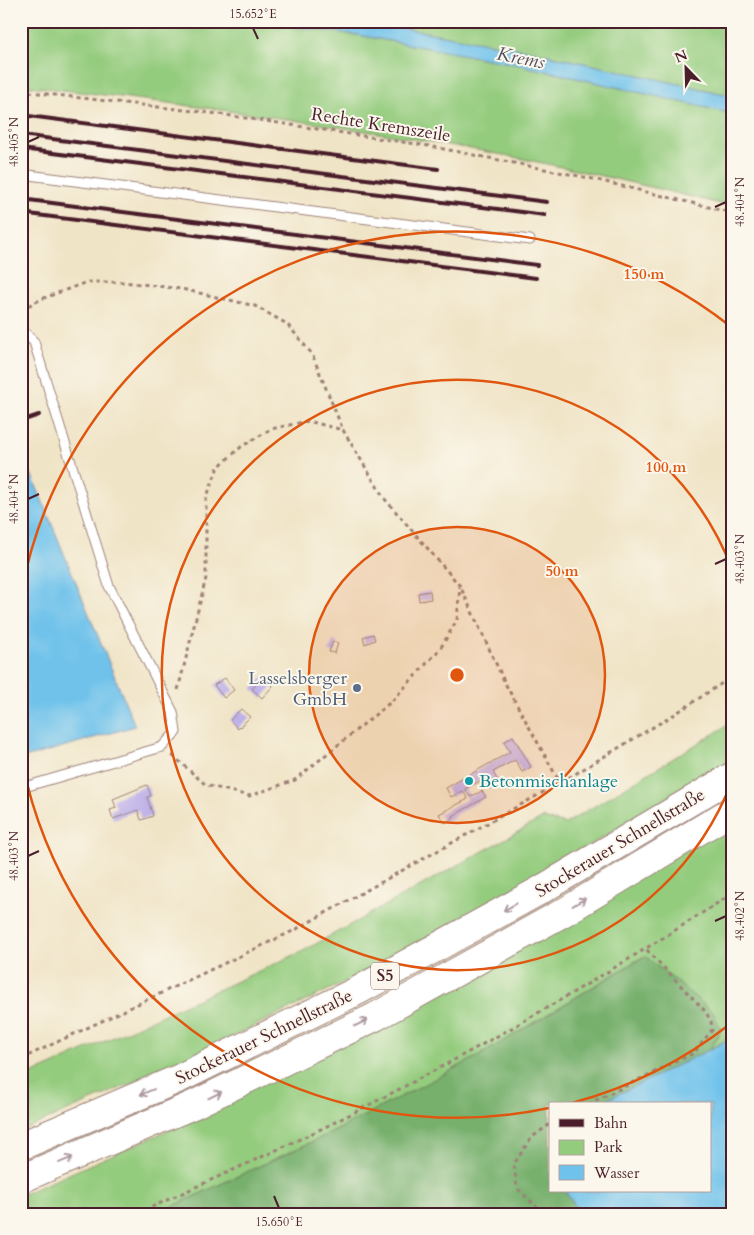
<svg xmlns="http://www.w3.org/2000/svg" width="754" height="1235" font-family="Cardo,serif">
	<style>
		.green { fill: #94cc7e; stroke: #6f7654 }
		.forest { fill: #77b06d; stroke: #60684c }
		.water { fill: #6fc2eb; stroke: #5c708b }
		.building { fill: #beb0e9 }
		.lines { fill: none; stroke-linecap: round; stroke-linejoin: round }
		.service-casing { stroke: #9d8278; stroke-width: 11 }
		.trunk-casing { stroke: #9d8278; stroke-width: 30 }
		.path { stroke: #9d8278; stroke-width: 3; stroke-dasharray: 4 4; stroke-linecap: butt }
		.service { stroke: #fff; stroke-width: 9 }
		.trunk { stroke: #fff; stroke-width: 28 }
		.rail { stroke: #4a1f2b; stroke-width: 4 }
		.oneway { stroke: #ae9aa0 }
		.ticks { fill: none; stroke: #4a1f2b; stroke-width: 2 }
		.ring { fill: none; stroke: #e0560e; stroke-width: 2.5 }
		.service-dot { fill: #5c6f8a; stroke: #fbf7ec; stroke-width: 2 }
		.culture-dot { fill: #0f9aa8; stroke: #fbf7ec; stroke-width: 2 }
		.labels { text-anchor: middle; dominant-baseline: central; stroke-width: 4; stroke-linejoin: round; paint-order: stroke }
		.shield { fill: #fbf7ec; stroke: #7f6065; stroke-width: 1 }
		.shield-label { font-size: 16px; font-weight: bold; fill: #4a1f2b }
		.street-label { font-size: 18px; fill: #4a1f2b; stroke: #fbf7ec }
		.service-label { font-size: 18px; fill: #4e5e75; stroke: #fbf7ec; text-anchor: end }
		.culture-label { font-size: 18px; fill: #0d838f; stroke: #fbf7ec; text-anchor: start }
		.water-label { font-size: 19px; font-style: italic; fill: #555065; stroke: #fbf7ec }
		.centre { fill: #e0560e; stroke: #fbf7ec; stroke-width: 2.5 }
		.ring-label { font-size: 15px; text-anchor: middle; font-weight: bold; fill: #e0560e; stroke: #fbf7ec; stroke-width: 4; stroke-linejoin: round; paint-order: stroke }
		.neatline { fill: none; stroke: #4a1f2b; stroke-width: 2 }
		.ticks-label { font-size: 12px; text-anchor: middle; fill: #4a1f2b }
	</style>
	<rect width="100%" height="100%" fill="#fbf7ec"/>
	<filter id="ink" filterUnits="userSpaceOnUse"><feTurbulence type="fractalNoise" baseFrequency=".02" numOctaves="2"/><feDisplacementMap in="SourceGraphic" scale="10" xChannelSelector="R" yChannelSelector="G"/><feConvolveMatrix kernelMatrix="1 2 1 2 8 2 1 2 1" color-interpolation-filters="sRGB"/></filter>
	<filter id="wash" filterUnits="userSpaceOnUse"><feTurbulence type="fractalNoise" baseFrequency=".0096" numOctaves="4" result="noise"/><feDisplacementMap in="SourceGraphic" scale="20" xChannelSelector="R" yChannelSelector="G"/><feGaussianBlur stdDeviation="1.12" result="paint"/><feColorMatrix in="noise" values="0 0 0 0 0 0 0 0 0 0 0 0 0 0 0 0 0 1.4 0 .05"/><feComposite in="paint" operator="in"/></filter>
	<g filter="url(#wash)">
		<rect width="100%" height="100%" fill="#f0e4c6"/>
		<!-- green -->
		<g class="green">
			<path d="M21,21H247L358,35L520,65L733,114V207C631,182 529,158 426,141C292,118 157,101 21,85Z"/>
			<polygon points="364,21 708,21 733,27 733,96 525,50"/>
			<polygon points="733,722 733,758 533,880 353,978 174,1065 21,1131 21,1078 46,1068 303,951 543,818 565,824"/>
			<polygon points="733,825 733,1036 711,1049 721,1030 644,956 475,1058 331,1133 156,1214 21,1214 21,1195 198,1117"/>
		</g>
		<!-- forest -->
		<polygon class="forest" points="645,956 712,1011 721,1029 711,1049 598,1104 550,1104 550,1191 565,1191 576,1207 585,1214 156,1214 331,1133 475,1058"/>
		<!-- water -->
		<g class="water">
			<polygon points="247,21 364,21 525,50 733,96 733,114 520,65 358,35"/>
			<polygon points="25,459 135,726 21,759 21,461"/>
			<polygon points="733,1036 733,1214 585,1214 576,1207 565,1191 710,1191 710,1104 598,1104 711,1049"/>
		</g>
		<g id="blocks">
			<!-- building -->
			<g class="building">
				<polygon points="430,591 431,599 419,601 418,593"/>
				<polygon points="373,634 375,640 365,644 363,637"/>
				<polygon points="333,641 338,643 335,653 329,652"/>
				<polygon points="263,677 273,686 262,698 252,689"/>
				<polygon points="225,678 234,690 224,698 214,685"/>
				<polygon points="241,709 250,717 238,729 230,720"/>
				<polygon points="513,736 531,767 522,772 515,760 493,772 499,783 490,789 484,779 465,789 470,797 482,791 486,797 453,816 454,817 445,823 439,814 468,799 463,791 451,797 446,788 510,752 504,742"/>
				<polygon points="147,785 151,796 147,797 153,816 141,820 138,810 113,819 110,810 116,808 113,799"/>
			</g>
		</g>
	</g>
	<g filter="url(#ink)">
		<use href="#blocks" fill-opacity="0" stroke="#9d8278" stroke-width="1"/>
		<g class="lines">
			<defs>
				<g id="service">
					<polyline points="21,174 530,240"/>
					<polyline points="21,329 34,342 109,586 173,712 176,732 162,747 21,788"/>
				</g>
				<g id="trunk">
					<polyline points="21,1146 180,1078 359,990 539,891 733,776"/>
					<polyline points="21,1179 193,1105 375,1017 566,911 733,810"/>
				</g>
			</defs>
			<!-- service casing -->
			<use href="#service" class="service-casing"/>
			<!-- trunk casing -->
			<use href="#trunk" class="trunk-casing"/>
			<!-- path -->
			<g class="path">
				<polyline points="21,91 219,114 429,146 589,178 733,213"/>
				<polyline points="21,309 44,298 87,282 124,282 182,289 255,306 287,324 312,354 343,430"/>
				<polyline points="178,690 206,578 206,499 218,467 241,447 271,429 308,421 343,430 384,498 460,586 506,685 560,783"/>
				<polyline points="172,755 206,785 249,796 295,780 392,701 440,649 457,620 460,587"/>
				<polyline points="21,1059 293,931 560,783 675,714 733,676"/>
				<polyline points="588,1104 694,1053 712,1030 711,1021 705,1011 646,949"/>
				<path d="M137,1214C201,1184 266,1156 329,1125C468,1056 603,978 733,893"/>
				<polyline points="544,1214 517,1188 514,1164 531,1138 550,1124"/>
			</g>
			<!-- service -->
			<use href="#service" class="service"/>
			<!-- trunk -->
			<use href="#trunk" class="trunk"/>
			<!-- rail -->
			<g class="rail">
				<polyline points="21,115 438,169"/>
				<polyline points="21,135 547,202"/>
				<polyline points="21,149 545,215"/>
				<polyline points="21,199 537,265"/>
				<polyline points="21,213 536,278"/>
				<polyline points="21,421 39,415"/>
			</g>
		</g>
		<!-- one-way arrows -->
		<defs><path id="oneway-shaft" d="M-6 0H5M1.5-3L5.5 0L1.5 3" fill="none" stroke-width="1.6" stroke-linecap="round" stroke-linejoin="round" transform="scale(1.25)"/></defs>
		<g class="oneway">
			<use href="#oneway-shaft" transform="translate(579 902) rotate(-31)"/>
			<use href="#oneway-shaft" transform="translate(510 907) rotate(151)"/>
			<use href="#oneway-shaft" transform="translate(361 1023) rotate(-26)"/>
			<use href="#oneway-shaft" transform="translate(147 1092) rotate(157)"/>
			<use href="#oneway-shaft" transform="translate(215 1095) rotate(-26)"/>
			<use href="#oneway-shaft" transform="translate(66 1160) rotate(-23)"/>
		</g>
	</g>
	<!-- ticks -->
	<path class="ticks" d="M253,28L258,39M28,142L39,137M715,207L726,202M28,499L39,494M715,564L726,559M28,856L39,851M715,921L726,916M274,1196L279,1208"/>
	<!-- distance rings -->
	<circle cx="457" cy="675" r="148" fill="#e0560e" fill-opacity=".12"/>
	<g class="ring">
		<circle cx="457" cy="675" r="148"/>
		<path d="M732 781A295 295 0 1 1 732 569"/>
		<path d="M730 1024A443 443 0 0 1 572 1103M549 1108A443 443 0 0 1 21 756M21 594A443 443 0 0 1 730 326"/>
	</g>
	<!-- markers -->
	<circle class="service-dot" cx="357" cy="688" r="5"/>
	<circle class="culture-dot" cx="469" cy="781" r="5"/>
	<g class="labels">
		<!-- shield labels -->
		<rect class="shield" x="371" y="962.5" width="28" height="27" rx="4"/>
		<g class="shield-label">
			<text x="385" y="976">S5</text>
		</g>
		<!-- street labels -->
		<g class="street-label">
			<text transform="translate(381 125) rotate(9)">Rechte Kremszeile</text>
			<text transform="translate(620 843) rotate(-31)">Stockerauer Schnellstraße</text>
			<text transform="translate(264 1037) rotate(-26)">Stockerauer Schnellstraße</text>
		</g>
		<!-- service labels -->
		<g class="service-label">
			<text x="347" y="678">Lasselsberger<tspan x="347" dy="21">GmbH</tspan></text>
		</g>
		<!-- culture labels -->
		<g class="culture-label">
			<text x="479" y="781">Betonmischanlage</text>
		</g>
		<!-- water labels -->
		<g class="water-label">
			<text transform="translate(521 58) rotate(11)">Krems</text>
		</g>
	</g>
	<circle cx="457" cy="675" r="8" class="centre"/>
	<g class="ring-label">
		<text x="644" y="279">150 m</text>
		<text x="666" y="472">100 m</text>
		<text x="562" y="576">50 m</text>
	</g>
	<!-- margin -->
	<rect width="754" height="1235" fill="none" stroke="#fbf7ec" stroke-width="55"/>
	<!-- legend -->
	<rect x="549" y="1102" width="162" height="90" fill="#fbf7ec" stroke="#b4a19f"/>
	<rect x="559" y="1119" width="25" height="8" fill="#4a1f2b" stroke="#b4a19f"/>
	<text x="594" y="1128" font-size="15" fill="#4a1f2b">Bahn</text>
	<rect x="559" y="1140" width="25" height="15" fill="#94cc7e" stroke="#b4a19f"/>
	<text x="594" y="1152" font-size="15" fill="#4a1f2b">Park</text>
	<rect x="559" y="1165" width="25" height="15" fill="#6fc2eb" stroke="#b4a19f"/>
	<text x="594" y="1178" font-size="15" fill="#4a1f2b">Wasser</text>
	<!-- north arrow -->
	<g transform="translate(686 68) rotate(337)" stroke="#fbf7ec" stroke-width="4" paint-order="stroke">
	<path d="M0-4L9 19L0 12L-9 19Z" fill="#4a1f2b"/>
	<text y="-8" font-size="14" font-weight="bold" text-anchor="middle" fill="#4a1f2b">N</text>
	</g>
	<rect x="28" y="28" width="698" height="1180" class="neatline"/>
	<g class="ticks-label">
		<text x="253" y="18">15.652°E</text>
		<text transform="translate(14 142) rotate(-90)" y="4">48.405°N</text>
		<text transform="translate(740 202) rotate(-90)" y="4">48.404°N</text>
		<text transform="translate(14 499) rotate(-90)" y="4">48.404°N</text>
		<text transform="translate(740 559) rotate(-90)" y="4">48.403°N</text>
		<text transform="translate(14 856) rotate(-90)" y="4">48.403°N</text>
		<text transform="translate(740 916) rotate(-90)" y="4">48.402°N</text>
		<text x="279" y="1226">15.650°E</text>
	</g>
</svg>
